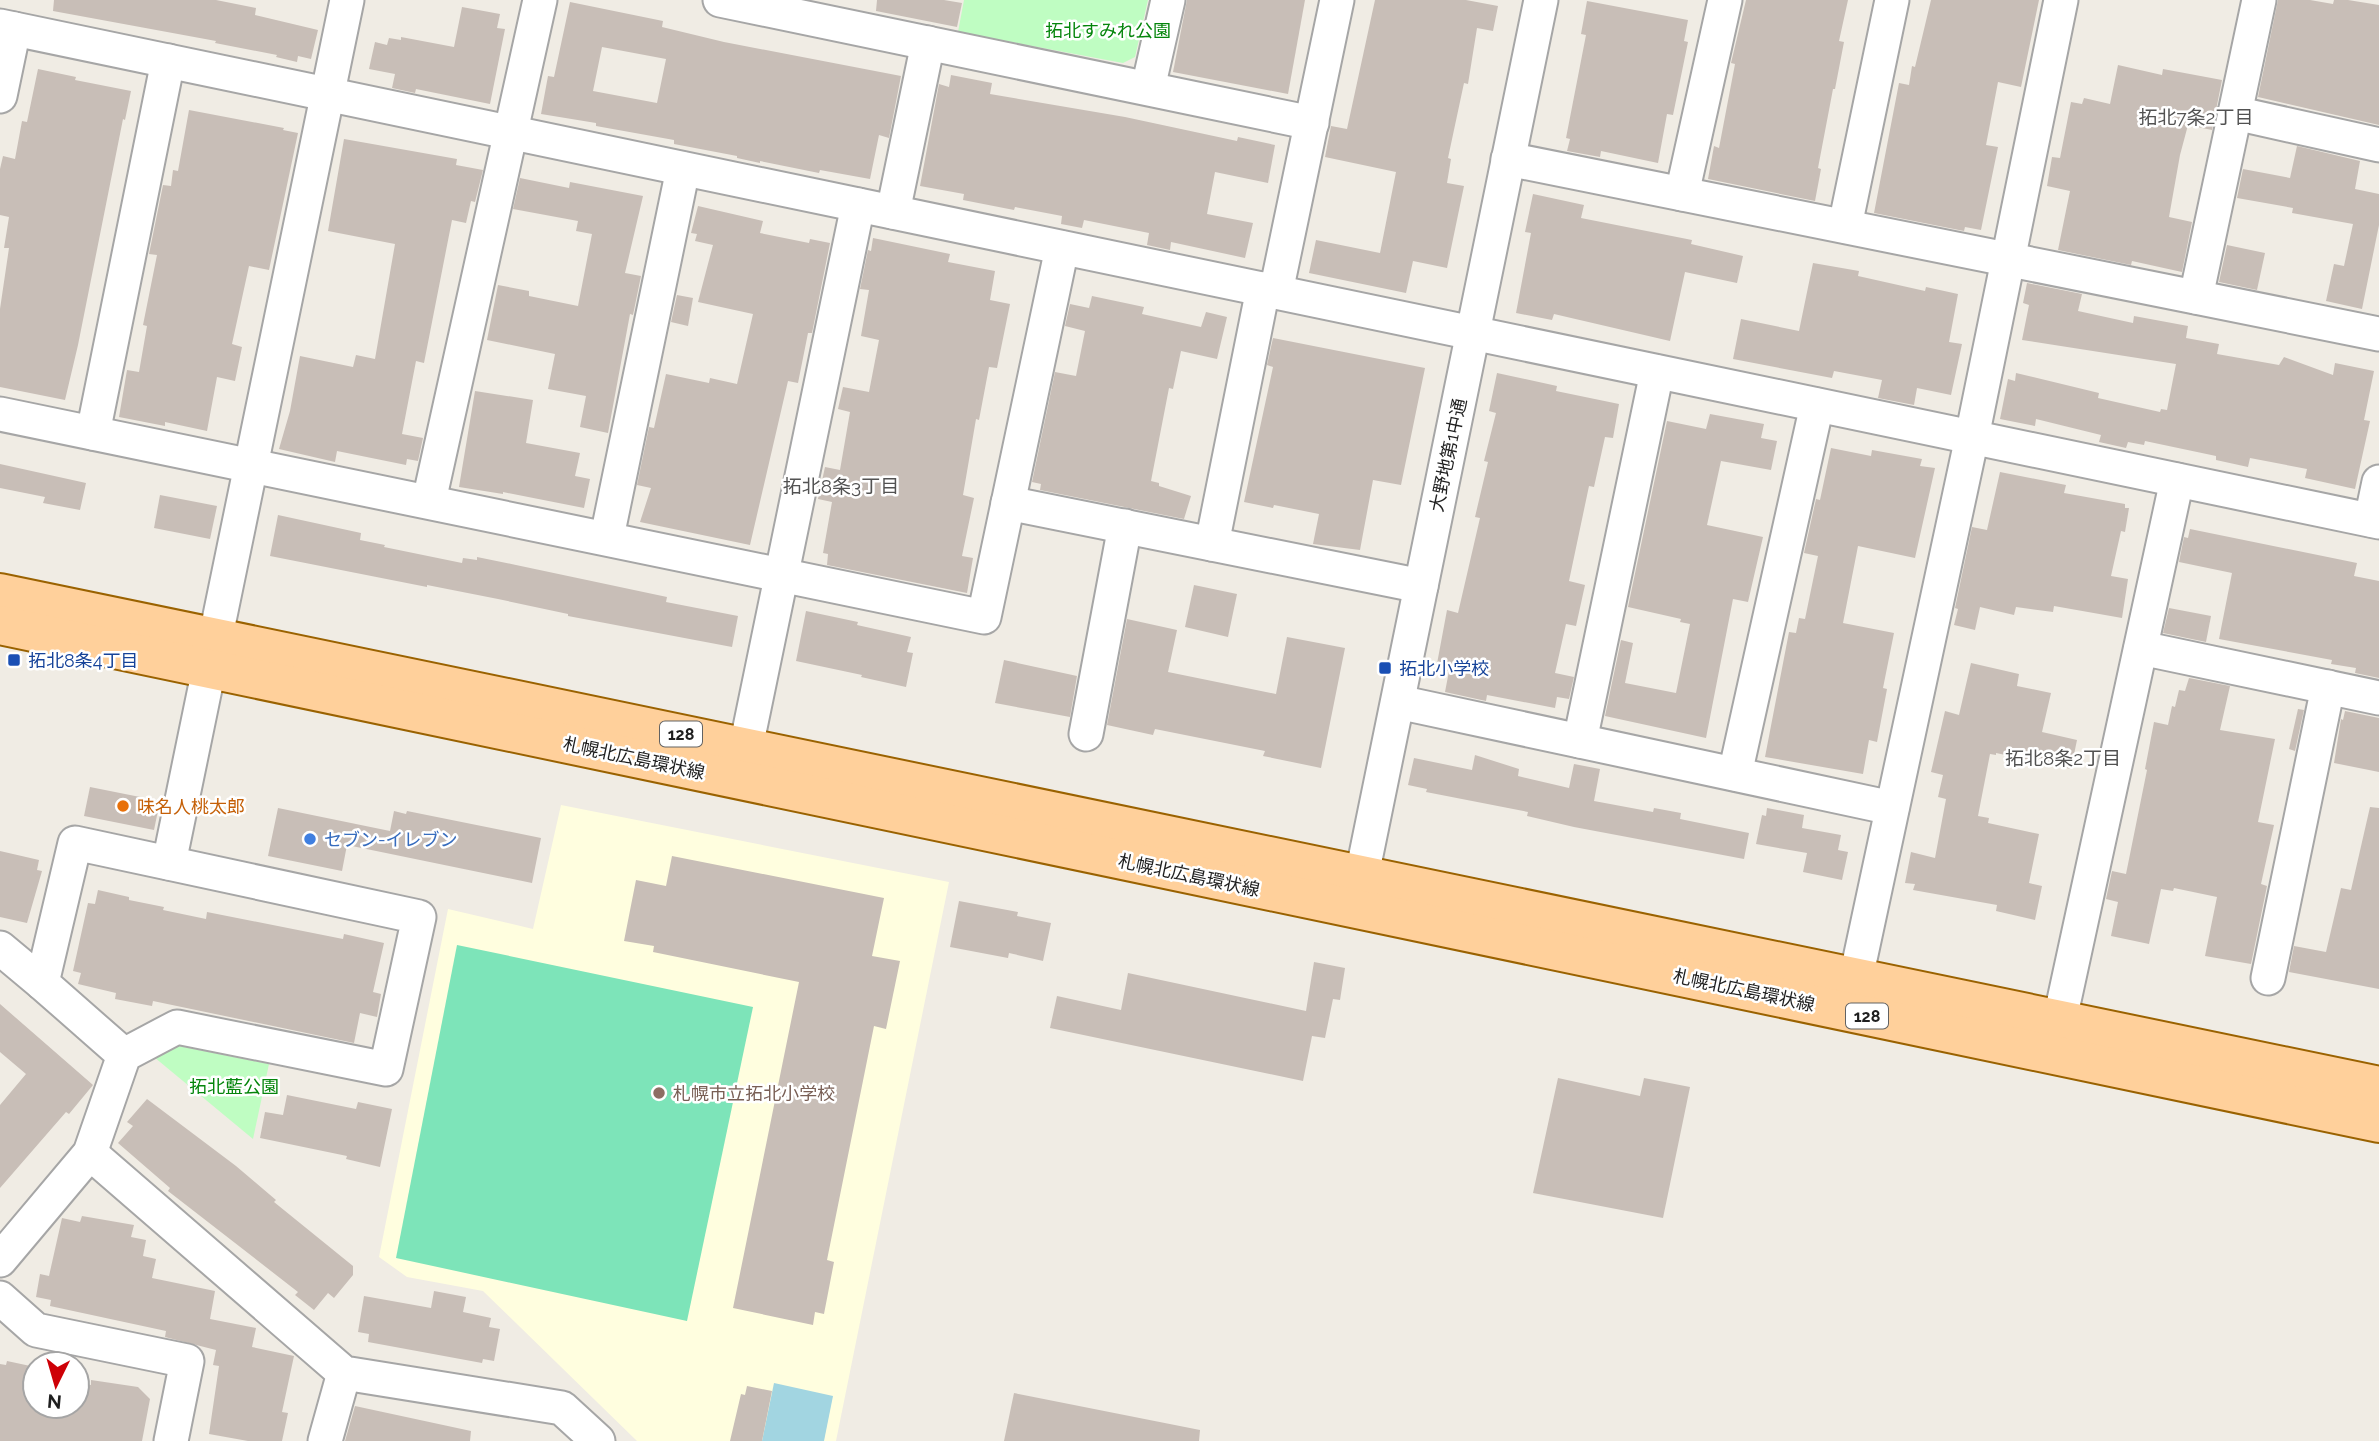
<svg xmlns="http://www.w3.org/2000/svg" width="2379" height="1441" font-family="Raleway,'Noto Sans JP',sans-serif">
	<style>
		.education { fill: #fffedf }
		.park { fill: #bffdc2 }
		.pitch { fill: #7de4b9 }
		.water { fill: #a2d5e1 }
		.building { fill: #c8beb7; fill-rule: evenodd }
		.lines { fill: none; stroke-linecap: round; stroke-linejoin: round }
		.minor-casing { stroke: #a6a6a6; stroke-width: 37 }
		.major-casing { stroke: #9a6200; stroke-width: 42 }
		.minor { stroke: #fff; stroke-width: 33 }
		.major { stroke: #ffd09b; stroke-width: 38 }
		.transit-dot { fill: #1a4fb4; stroke: #fff; stroke-width: 2.5 }
		.food-dot { fill: #e8710a; stroke: #fff; stroke-width: 2.5 }
		.shop-dot { fill: #3f7fe0; stroke: #fff; stroke-width: 2.5 }
		.education-dot { fill: #8d6e63; stroke: #fff; stroke-width: 2.5 }
		.labels { text-anchor: middle; dominant-baseline: central; stroke-width: 5; stroke-linejoin: round; paint-order: stroke }
		.shield { fill: #fff; stroke: #626262; stroke-width: 2 }
		.shield-label { font-size: 16px; font-weight: bold; fill: #1f1f1f }
		.park-label { font-size: 18px; fill: #04850b; stroke: #fff }
		.street-label { font-size: 18px; fill: #1f1f1f; stroke: #fff }
		.transit-label { font-size: 18px; fill: #164399; stroke: #fff; text-anchor: start }
		.food-label { font-size: 18px; fill: #c56008; stroke: #fff; text-anchor: start }
		.shop-label { font-size: 18px; fill: #366cbe; stroke: #fff; text-anchor: start }
		.education-label { font-size: 18px; fill: #785e54; stroke: #fff; text-anchor: start }
		.neighbourhood-label { font-size: 19px; fill: #525252; stroke: #fff }
	</style>
	<rect width="100%" height="100%" fill="#f0ece4"/>
	<!-- education -->
	<polygon class="education" points="561,805 949,882 836,1441 637,1441 483,1291 407,1277 379,1257 448,909 533,929"/>
	<!-- park -->
	<g class="park">
		<polygon points="964,0 1148,0 1135,57 1123,63 958,32"/>
		<polygon points="179,1046 269,1064 253,1139 154,1057"/>
	</g>
	<!-- pitch -->
	<polygon class="pitch" points="457,945 753,1007 687,1321 396,1258"/>
	<!-- water -->
	<polygon class="water" points="774,1383 833,1396 824,1441 762,1441"/>
	<!-- building -->
	<g class="building">
		<polygon points="54,0 216,0 256,8 255,15 318,30 311,59 298,56 297,62 276,57 277,55 215,43 216,41 53,11"/>
		<polygon points="877,0 944,0 962,3 957,27 876,11"/>
		<polygon points="1187,0 1305,0 1288,94 1173,72"/>
		<polygon points="1375,0 1466,0 1498,6 1493,31 1477,28 1468,84 1464,83 1448,158 1451,159 1447,183 1464,186 1447,268 1413,261 1406,293 1309,273 1316,240 1380,253 1396,172 1325,157 1331,126 1347,129"/>
		<polygon points="1746,0 1848,0 1839,41 1844,42 1835,89 1833,89 1818,168 1821,169 1815,201 1708,179 1714,146 1719,148 1735,64 1731,63"/>
		<polygon points="1931,0 2039,0 2021,87 1998,82 1986,145 1998,147 1981,230 1965,227 1964,231 1874,213 1899,83 1909,85 1912,66 1915,67"/>
		<polygon points="2278,0 2310,0 2333,4 2334,0 2348,0 2379,5 2379,125 2258,97"/>
		<polygon points="1587,1 1688,20 1684,41 1688,42 1673,115 1667,114 1658,163 1601,151 1600,157 1567,151 1570,139 1566,138 1586,35 1581,34"/>
		<path d="M570,2L663,21L662,27L724,42L901,76L889,138L879,135L870,179L820,170L819,173L760,161V163L737,158V156L674,144V140L596,126V123L541,114L548,76L554,77ZM602,47L666,59L657,103L593,91Z"/>
		<polygon points="462,7 500,14 497,28 505,29 490,104 416,89 415,93 392,88 395,74 369,69 375,42 387,45 389,38 401,40 401,37 454,47"/>
		<polygon points="2118,65 2162,75 2163,69 2222,80 2212,130 2188,125 2180,155 2169,217 2192,222 2182,272 2132,261 2131,265 2058,250 2070,191 2047,186 2052,157 2060,158 2071,102 2082,104 2084,98 2110,104"/>
		<polygon points="38,69 76,77 75,80 131,91 125,120 123,119 78,345 65,400 0,387 0,309 9,248 4,248 9,217 0,215 0,169 3,156 15,159 22,121 27,122"/>
		<polygon points="951,75 992,83 990,94 1125,117 1237,141 1238,137 1275,145 1268,183 1215,172 1207,214 1253,223 1245,258 1171,242 1170,250 1147,245 1149,233 1084,220 1082,228 1061,224 1062,216 1015,207 1014,210 963,200 964,194 920,186 939,84 949,87"/>
		<polygon points="189,110 284,128 283,130 298,133 269,270 249,266 232,344 242,347 235,381 217,377 207,431 165,422 165,426 119,417 127,370 139,372 147,326 143,325 157,255 149,254 163,185 171,186 173,170 178,171"/>
		<polygon points="344,139 457,159 456,165 483,170 475,202 471,201 466,223 452,220 424,363 416,361 402,434 423,438 418,461 407,459 406,465 337,451 335,462 279,449 290,411 300,356 353,367 356,355 375,359 395,244 328,231"/>
		<polygon points="2297,146 2360,161 2355,189 2379,194 2379,225 2362,309 2326,301 2334,264 2344,266 2353,224 2292,213 2293,208 2237,198 2243,169 2290,178"/>
		<polygon points="520,178 569,188 570,182 643,196 625,273 641,276 633,315 630,314 608,433 580,427 586,396 548,389 555,354 487,340 498,285 529,291 529,296 578,306 592,234 576,231 578,221 513,209"/>
		<polygon points="1533,194 1584,205 1581,218 1692,240 1691,244 1743,256 1737,283 1685,272 1670,341 1554,314 1552,320 1516,313 1531,233 1525,232"/>
		<polygon points="698,206 763,221 760,233 809,243 810,239 830,243 812,333 808,333 798,383 788,381 750,545 640,522 651,488 637,485 649,427 654,428 666,374 709,383 710,378 737,384 753,314 698,302 713,245 695,241 697,234 691,233"/>
		<polygon points="873,238 950,254 948,262 995,271 990,300 1010,304 997,368 989,367 979,420 976,419 963,495 974,498 962,556 973,558 967,593 827,565 828,554 823,553 832,502 818,499 825,467 840,470 850,412 838,409 843,387 869,392 879,340 861,336 869,290 860,289 868,250 871,251"/>
		<polygon points="2227,245 2265,253 2257,290 2219,282"/>
		<polygon points="1813,263 1859,271 1858,276 1925,291 1926,287 1958,294 1949,342 1962,344 1951,395 1917,388 1914,405 1878,398 1882,380 1834,371 1832,378 1733,359 1741,319 1799,331"/>
		<polygon points="2027,283 2082,294 2078,311 2133,323 2134,316 2188,326 2186,338 2219,344 2217,354 2279,365 2284,357 2333,375 2335,363 2374,371 2364,420 2370,421 2355,489 2305,478 2307,469 2250,458 2248,467 2216,460 2216,456 2145,441 2144,445 2128,442 2126,448 2099,442 2101,435 2036,419 2035,426 2000,419 2008,379 2015,381 2016,373 2099,393 2098,398 2160,412 2161,409 2167,410 2176,364 2022,340 2029,305 2023,303"/>
		<polygon points="677,295 693,298 688,326 671,322"/>
		<polygon points="1092,296 1144,307 1142,314 1201,327 1206,312 1227,317 1217,359 1181,351 1173,389 1169,388 1151,481 1159,483 1159,486 1191,496 1184,519 1040,490 1041,484 1032,482 1055,372 1076,376 1085,331 1065,326 1070,304 1089,308"/>
		<polygon points="1273,338 1425,368 1401,485 1373,480 1360,550 1313,544 1319,514 1274,505 1273,508 1244,502 1273,367 1267,365"/>
		<polygon points="1497,373 1557,386 1556,391 1619,404 1613,438 1605,437 1594,487 1589,486 1569,581 1585,585 1576,626 1566,624 1555,673 1574,677 1569,699 1557,697 1555,708 1487,695 1486,701 1445,692 1449,671 1436,669 1447,610 1458,613 1480,518 1475,517 1488,462 1484,461 1496,413 1489,411"/>
		<polygon points="475,391 533,400 526,443 580,453 575,476 590,479 584,508 503,492 503,494 459,487"/>
		<polygon points="1710,414 1764,424 1761,438 1777,441 1771,470 1721,461 1707,525 1763,537 1748,602 1733,599 1706,738 1605,716 1621,640 1633,643 1625,683 1676,693 1690,624 1680,622 1681,619 1628,607 1667,421 1706,429"/>
		<polygon points="1831,448 1871,456 1872,450 1922,459 1920,466 1935,468 1915,558 1858,546 1843,623 1894,633 1883,688 1887,689 1877,742 1869,740 1863,774 1765,757 1789,632 1796,633 1799,618 1805,619 1818,556 1804,553 1816,499 1820,500"/>
		<polygon points="0,464 86,483 80,510 43,503 45,497 0,488"/>
		<polygon points="2000,472 2066,485 2064,493 2125,504 2125,508 2129,508 2125,532 2121,531 2111,576 2128,579 2122,618 2054,606 2053,612 2016,607 2014,615 1980,607 1975,630 1954,625 1958,609 1955,608 1972,527 1987,530"/>
		<polygon points="160,495 217,506 210,539 154,528"/>
		<polygon points="278,515 361,533 360,540 385,545 384,547 462,563 463,558 477,560 477,557 516,565 667,597 666,602 738,616 732,647 568,616 568,614 498,599 427,585 427,587 270,556"/>
		<polygon points="2190,529 2357,563 2354,576 2379,581 2379,678 2355,673 2356,668 2331,664 2332,660 2219,639 2232,573 2179,562 2184,537 2188,538"/>
		<polygon points="1194,585 1237,594 1228,637 1185,627"/>
		<polygon points="2169,608 2211,616 2206,642 2163,633"/>
		<polygon points="806,611 858,622 857,625 911,637 907,652 913,653 906,687 861,677 862,675 796,661"/>
		<polygon points="1127,619 1177,630 1168,672 1276,694 1287,637 1345,648 1321,768 1263,756 1265,751 1155,729 1153,735 1107,725"/>
		<polygon points="1004,660 1077,676 1070,717 995,703"/>
		<polygon points="1971,663 2019,674 2017,686 2051,693 2042,732 2077,740 2071,769 1996,753 1996,755 1990,754 1978,816 1989,818 1988,823 2039,834 2029,883 2042,886 2035,920 1996,911 1997,905 1913,890 1915,884 1905,883 1911,852 1935,858 1946,799 1938,797 1943,775 1931,772 1945,711 1959,715"/>
		<polygon points="2189,678 2230,686 2220,730 2275,739 2258,822 2274,825 2261,884 2267,886 2251,964 2205,956 2217,897 2174,888 2173,891 2161,889 2149,944 2111,936 2118,902 2106,899 2112,871 2126,874 2147,770 2145,769 2154,722 2168,725 2172,706 2175,707 2179,690 2185,691"/>
		<polygon points="2298,709 2304,710 2295,751 2289,749"/>
		<polygon points="2345,711 2379,718 2379,772 2334,763 2341,719 2343,720"/>
		<polygon points="1475,755 1519,769 1518,776 1569,788 1574,764 1600,769 1594,801 1653,812 1654,808 1681,813 1680,819 1749,833 1744,859 1574,827 1527,816 1528,812 1426,792 1427,789 1408,785 1414,758 1472,770"/>
		<polygon points="90,787 160,801 154,830 84,816"/>
		<polygon points="2370,807 2379,808 2379,989 2289,972 2294,946 2326,952 2341,888 2351,890"/>
		<polygon points="278,808 390,831 394,811 406,814 407,811 541,838 532,883 347,845 342,871 268,856"/>
		<polygon points="1767,808 1804,815 1802,828 1841,835 1838,850 1848,852 1842,880 1803,872 1807,853 1756,844 1762,815 1766,816"/>
		<polygon points="0,851 39,860 37,870 42,871 27,923 0,917"/>
		<polygon points="672,856 884,898 872,956 900,961 886,1029 874,1026 827,1260 834,1262 824,1314 815,1312 813,1325 733,1308 799,982 653,952 654,946 624,941 636,880 666,886"/>
		<polygon points="98,890 129,897 129,900 164,907 163,910 206,919 207,912 343,939 344,934 384,943 373,992 381,994 377,1017 360,1013 354,1043 153,1001 152,1006 115,999 116,993 78,984 81,973 73,971 88,903 95,904"/>
		<polygon points="959,901 1018,912 1017,916 1051,923 1043,961 1009,953 1008,958 950,947"/>
		<polygon points="1314,962 1345,968 1340,1000 1333,999 1325,1038 1312,1036 1303,1081 1050,1028 1057,996 1121,1010 1128,973 1306,1011"/>
		<polygon points="0,1004 93,1085 69,1114 66,1112 0,1188 0,1105 26,1074 0,1052"/>
		<polygon points="1558,1078 1640,1096 1644,1078 1690,1087 1663,1218 1533,1193"/>
		<polygon points="287,1095 356,1109 358,1102 392,1109 380,1167 346,1159 347,1156 260,1138 265,1112 283,1115"/>
		<polygon points="147,1099 236,1166 276,1200 274,1202 353,1266 353,1275 334,1298 328,1293 314,1310 295,1295 298,1292 168,1191 170,1188 118,1143 133,1126 127,1122"/>
		<polygon points="82,1216 134,1225 131,1237 146,1240 143,1256 156,1259 152,1278 215,1291 210,1319 256,1328 252,1347 294,1356 282,1412 288,1413 282,1441 248,1441 209,1434 219,1366 213,1365 216,1350 165,1337 166,1331 50,1306 51,1300 36,1297 40,1274 49,1276 62,1218 80,1222"/>
		<polygon points="434,1291 466,1297 463,1312 491,1318 489,1327 500,1329 494,1361 483,1359 482,1363 368,1342 369,1334 358,1332 364,1296 431,1308"/>
		<polygon points="7,1361 35,1367 35,1406 77,1406 77,1382 91,1385 91,1380 138,1387 150,1399 142,1441 0,1441 0,1364 6,1365"/>
		<polygon points="747,1386 772,1391 762,1441 730,1441 741,1394 745,1395"/>
		<polygon points="1014,1393 1200,1430 1199,1441 1004,1441"/>
		<polygon points="355,1406 471,1431 470,1441 345,1441"/>
	</g>
	<g class="lines">
		<defs>
			<g id="minor">
				<polyline points="720,0 1312,123"/>
				<polyline points="0,26 2379,522"/>
				<polyline points="1148,88 1168,0"/>
				<polyline points="0,96 14,29"/>
				<polyline points="2235,113 2379,145"/>
				<polyline points="1508,159 2379,334"/>
				<polyline points="1682,194 1725,0"/>
				<polyline points="893,212 928,43"/>
				<polyline points="1845,226 1892,0"/>
				<polyline points="1276,292 1337,0"/>
				<polyline points="2196,297 2259,0"/>
				<polyline points="0,414 984,617 1062,248"/>
				<polyline points="93,433 168,61"/>
				<polyline points="429,501 540,0"/>
				<polyline points="1008,503 1421,586"/>
				<polyline points="2371,520 2379,482"/>
				<polyline points="607,537 683,169"/>
				<polyline points="1212,544 1263,289"/>
				<polyline points="2141,648 2379,698"/>
				<polyline points="1398,702 1892,808"/>
				<polyline points="1086,734 1125,526"/>
				<polyline points="1580,741 1657,372"/>
				<polyline points="746,747 858,205"/>
				<polyline points="1735,774 1817,405"/>
				<polyline points="169,863 347,0"/>
				<polyline points="1357,899 1541,0"/>
				<polyline points="0,948 42,983"/>
				<polyline points="2268,978 2328,687"/>
				<polyline points="1851,1001 1972,437 2061,0"/>
				<polyline points="2060,1019 2177,480"/>
				<polyline points="90,1153 344,1373 562,1408 598,1441"/>
				<polyline points="0,1260 90,1153 124,1055 177,1027 386,1069 419,917 75,843 42,983 124,1055"/>
				<polyline points="0,1298 36,1330 187,1361 171,1441"/>
				<polyline points="325,1441 344,1373"/>
			</g>
			<g id="major">
				<polyline points="0,593 2379,1086"/>
				<polyline points="0,625 2379,1123"/>
			</g>
		</defs>
		<!-- minor casing -->
		<use href="#minor" class="minor-casing"/>
		<!-- major casing -->
		<use href="#major" class="major-casing"/>
		<!-- minor -->
		<use href="#minor" class="minor"/>
		<!-- major -->
		<use href="#major" class="major"/>
	</g>
	<!-- markers -->
	<g class="transit-dot">
		<rect x="7" y="653" width="14" height="14" rx="3.5"/>
		<rect x="1378" y="661" width="14" height="14" rx="3.5"/>
	</g>
	<circle class="food-dot" cx="123" cy="806" r="7"/>
	<circle class="shop-dot" cx="310" cy="839" r="7"/>
	<circle class="education-dot" cx="659" cy="1093" r="7"/>
	<g class="labels">
		<!-- shield labels -->
		<g class="shield">
			<rect x="660" y="721.5" width="42" height="25" rx="5"/>
			<rect x="1846" y="1003.5" width="42" height="25" rx="5"/>
		</g>
		<g class="shield-label">
			<text x="681" y="734">128</text>
			<text x="1867" y="1016">128</text>
		</g>
		<!-- park labels -->
		<g class="park-label">
			<text x="1108" y="30">拓北すみれ公園</text>
			<text x="234" y="1086">拓北藍公園</text>
		</g>
		<!-- street labels -->
		<g class="street-label">
			<text transform="translate(1448 455) rotate(-78)">大野地第1中通</text>
			<text transform="translate(634 758) rotate(12)">札幌北広島環状線</text>
			<text transform="translate(1189 875) rotate(12)">札幌北広島環状線</text>
			<text transform="translate(1744 990) rotate(12)">札幌北広島環状線</text>
		</g>
		<!-- transit labels -->
		<g class="transit-label">
			<text x="28" y="660">拓北8条4丁目</text>
			<text x="1399" y="668">拓北小学校</text>
		</g>
		<!-- food labels -->
		<g class="food-label">
			<text x="137" y="806">味名人桃太郎</text>
		</g>
		<!-- shop labels -->
		<g class="shop-label">
			<text x="324" y="839">セブン-イレブン</text>
		</g>
		<!-- education labels -->
		<g class="education-label">
			<text x="673" y="1093">札幌市立拓北小学校</text>
		</g>
		<!-- neighbourhood labels -->
		<g class="neighbourhood-label">
			<text x="2196" y="117">拓北7条2丁目</text>
			<text x="841" y="486">拓北8条3丁目</text>
			<text x="2063" y="758">拓北8条2丁目</text>
		</g>
	</g>
	<!-- north arrow -->
	<g transform="translate(56 1385) rotate(185)"><circle r="33" fill="#ffffff" stroke="#a5a5a5" stroke-width="2"/>
	<path d="M0-5L12 26L0 18L-12 26Z" fill="#ce0007"/>
	<text y="-10" font-size="19" font-weight="bold" text-anchor="middle" fill="#1f1f1f">N</text>
	</g>
</svg>
